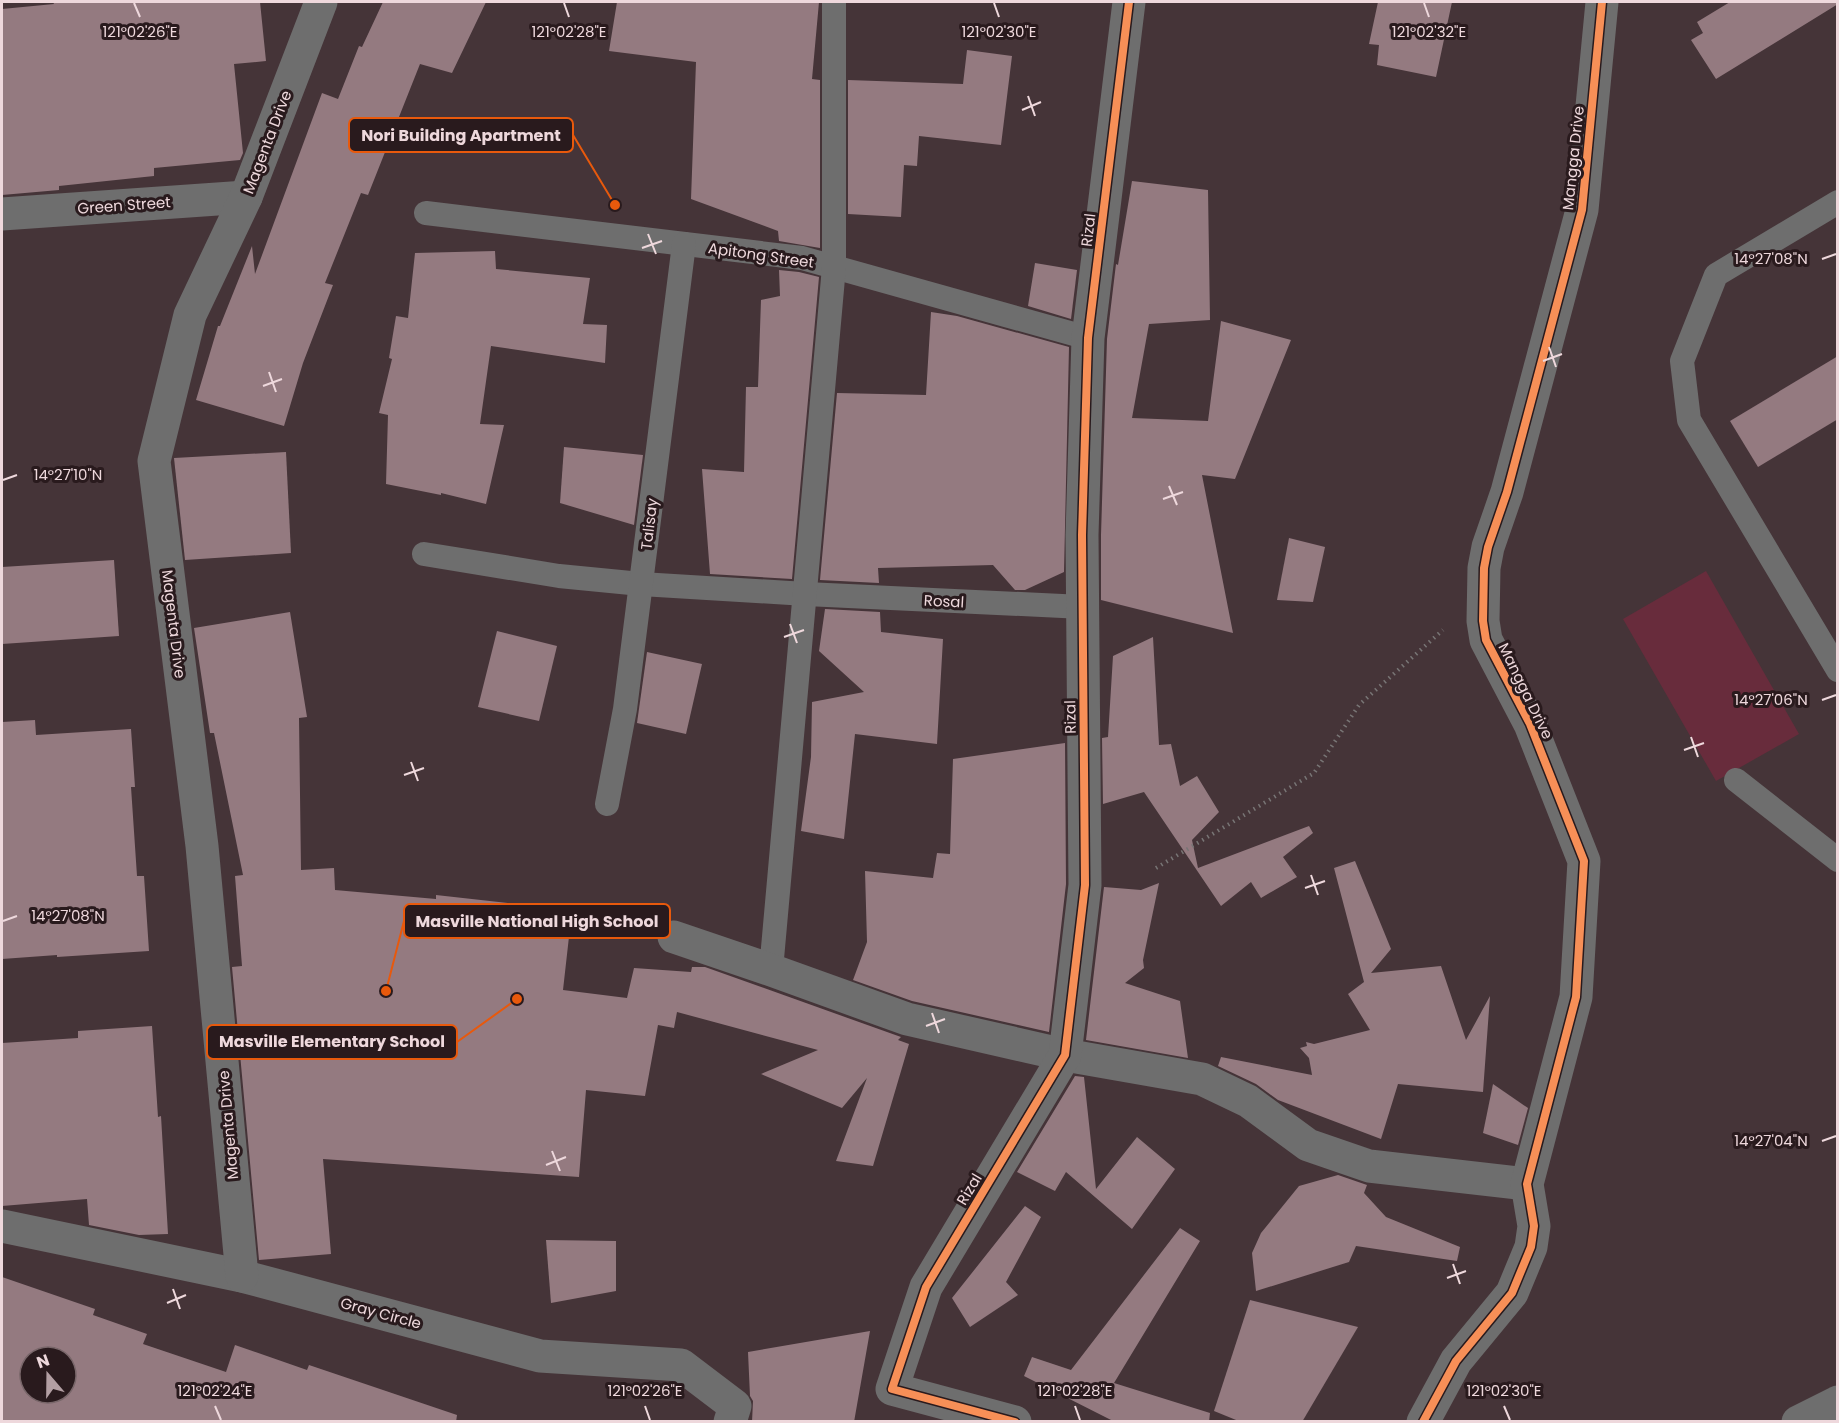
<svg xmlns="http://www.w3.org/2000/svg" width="1839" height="1423" font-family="Poppins,sans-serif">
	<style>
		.pitch { fill: #682c3c }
		.building { fill: #947a80; fill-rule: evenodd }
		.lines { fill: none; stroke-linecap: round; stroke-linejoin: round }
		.path { stroke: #787575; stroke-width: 4; stroke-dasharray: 1.5 4.5; stroke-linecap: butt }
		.service { stroke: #6e6e6e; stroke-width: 24 }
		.minor { stroke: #6e6e6e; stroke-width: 33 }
		.cycleway-casing { stroke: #291a1d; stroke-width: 11 }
		.cycleway { stroke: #f78f57; stroke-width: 8 }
		.ticks { fill: none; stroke: #eed8dc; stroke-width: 2 }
		.labels { text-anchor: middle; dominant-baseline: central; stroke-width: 6; stroke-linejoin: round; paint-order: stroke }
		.street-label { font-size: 15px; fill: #eed8dc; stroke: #291a1d }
		.ticks-label { font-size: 15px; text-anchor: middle; fill: #eed8dc; stroke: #291a1d; stroke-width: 6; stroke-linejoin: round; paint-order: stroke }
		.leader { fill: none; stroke: #e8590c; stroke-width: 2 }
		.callout-dot { fill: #e8590c; stroke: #291a1d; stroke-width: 2 }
		.callout { fill: #291a1d; stroke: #e8590c; stroke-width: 2 }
		.callout-label { font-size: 16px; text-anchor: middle; font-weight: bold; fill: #eed8dc }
	</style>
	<rect width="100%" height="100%" fill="#453438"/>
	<!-- pitch -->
	<polygon class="pitch" points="1706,571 1799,734 1716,781 1623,619"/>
	<!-- building -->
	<g class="building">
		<polygon points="53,2 260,2 266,61 234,64 243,153 240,160 154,168 154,176 59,186 59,190 2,195 2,9 54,4"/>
		<polygon points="383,2 486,2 452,73 420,64 368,195 361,193 325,283 333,285 303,363 284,426 196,400 218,326 220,326 252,246 255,274 322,93 338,99 359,46 362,47"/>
		<polygon points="617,2 819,2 812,79 820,80 820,248 779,241 778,231 691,199 696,62 609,51"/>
		<polygon points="1378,2 1452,2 1436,77 1377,65 1379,45 1369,44"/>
		<polygon points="1730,2 1838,2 1838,4 1716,79 1691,40 1703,33 1697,22"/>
		<polygon points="967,50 1012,56 1001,145 919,136 917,166 904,165 901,217 848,214 848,80 963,84"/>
		<polygon points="1132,181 1208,190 1210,320 1149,324 1132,418 1208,421 1221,321 1291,340 1235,479 1202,475 1233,633 1101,600 1101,535 1107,339 1116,264 1118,265"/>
		<polygon points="495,251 496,269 590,278 583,324 607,325 605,363 491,346 480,424 504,425 486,504 441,493 441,495 386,484 388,415 379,413 392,359 389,358 396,316 408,318 415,253"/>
		<polygon points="1035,263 1077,270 1071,319 1028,306"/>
		<polygon points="779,270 799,272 819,277 792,579 710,574 702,469 744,472 746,387 758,387 761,300 780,296"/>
		<polygon points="931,312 957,316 1069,347 1064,572 1025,590 1015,590 993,565 878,568 879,583 820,580 837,393 926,395"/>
		<polygon points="1838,356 1838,419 1758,467 1730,421"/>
		<polygon points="564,447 643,455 634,525 560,503"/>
		<polygon points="286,452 291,553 185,560 174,458"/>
		<polygon points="1289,538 1325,547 1313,602 1277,600"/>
		<polygon points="114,560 119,636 2,644 2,567"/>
		<polygon points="825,609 880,612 881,632 943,639 937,744 855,734 844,839 801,831 811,757 812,702 864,692 819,651"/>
		<polygon points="290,612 307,717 299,718 301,870 334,868 335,890 436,899 436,895 572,910 563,990 627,998 634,968 691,972 692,967 705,967 901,1037 898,1040 909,1044 873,1166 836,1161 867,1078 842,1108 761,1074 818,1050 677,1012 674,1028 658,1025 645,1096 586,1090 579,1177 323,1159 331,1254 259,1260 232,967 242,966 235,876 243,875 214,733 210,733 194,628"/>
		<polygon points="497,631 557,646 539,721 478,707"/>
		<polygon points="1153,637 1159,745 1171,744 1180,786 1197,776 1219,812 1192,840 1198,868 1309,826 1313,833 1283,857 1297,877 1261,898 1251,882 1221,906 1144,792 1103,804 1102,738 1108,737 1113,656"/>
		<polygon points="647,652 702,664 686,734 637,723"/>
		<polygon points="35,720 36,735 131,729 135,787 131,787 137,876 144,876 149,951 57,957 57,955 2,959 2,722"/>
		<polygon points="1065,743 1066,884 1049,1032 912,1001 853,980 867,942 865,871 933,878 937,853 950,854 953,759"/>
		<polygon points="1355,861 1391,949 1371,973 1441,966 1466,1040 1490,996 1483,1092 1398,1084 1381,1139 1278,1100 1256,1084 1218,1066 1221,1057 1312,1075 1309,1058 1300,1048 1307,1046 1306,1042 1314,1044 1370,1030 1348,994 1364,982 1334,868"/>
		<polygon points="1159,883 1143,960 1144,968 1125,983 1180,1001 1188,1058 1086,1040 1104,887 1141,890"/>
		<polygon points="152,1026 158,1117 161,1116 168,1234 139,1235 89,1225 87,1199 2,1206 2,1043 78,1038 78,1031"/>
		<polygon points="1075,1076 1084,1077 1096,1189 1137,1137 1175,1169 1132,1229 1066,1172 1055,1191 1017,1172"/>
		<polygon points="1493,1084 1528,1108 1518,1145 1483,1133"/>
		<polygon points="1338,1175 1367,1185 1364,1193 1386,1217 1460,1247 1457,1261 1356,1246 1349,1262 1256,1291 1252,1253 1261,1233 1299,1186"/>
		<polygon points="1025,1206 1041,1217 1006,1282 1018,1295 970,1327 952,1298"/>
		<polygon points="1180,1228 1200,1241 1114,1383 1210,1413 1209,1422 1115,1422 1024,1376 1032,1357 1071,1370"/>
		<polygon points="546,1240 616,1241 616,1291 551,1303"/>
		<path d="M2,1277L95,1309L93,1315L147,1334L143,1344L226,1372L235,1345L307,1370L309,1365L457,1415L456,1422H2ZM30,1357H66V1393H30Z"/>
		<polygon points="1250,1300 1358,1327 1302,1422 1241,1422 1214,1411"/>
		<polygon points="870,1331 854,1422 752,1422 753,1401 750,1396 748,1352"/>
	</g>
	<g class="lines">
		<!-- path -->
		<polyline class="path" points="1156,868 1314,773 1359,705 1443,630"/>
		<!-- service -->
		<g class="service">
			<polyline points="1838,202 1716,275 1682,361 1689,420 1838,670"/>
			<polyline points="426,213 802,258 1088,338"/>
			<polyline points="424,554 559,576 641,584 806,594 1083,607"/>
			<polyline points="1736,780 1838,860"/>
			<polyline points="607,804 625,709 684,244"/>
			<polyline points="771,970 834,267 834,2"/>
		</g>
		<!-- minor -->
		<g class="minor">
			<polyline points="2,214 246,197"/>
			<polyline points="674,937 771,970 907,1019 1065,1055 1202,1079 1248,1101 1308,1145 1369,1166 1527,1184"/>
			<polyline points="2,1226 242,1276 540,1356 681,1365 735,1406 730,1422"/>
			<polyline points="242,1276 202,846 154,461 190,315 246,197 321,2"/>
			<polyline points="1015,1422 892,1389 926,1287 1065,1055 1085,885 1082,535 1088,338 1129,2"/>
			<polyline points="1423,1422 1456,1361 1512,1293 1531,1247 1534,1226 1527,1184 1576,997 1584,861 1530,724 1486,640 1483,621 1484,568 1488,547 1507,492 1582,210 1602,2"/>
			<polyline points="1798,1422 1838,1402"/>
		</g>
		<defs>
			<g id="cycleway">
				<polyline points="1015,1422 892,1389 926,1287 1065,1055 1085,885 1082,535 1088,338 1129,2"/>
				<polyline points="1423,1422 1456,1361 1512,1293 1531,1247 1534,1226 1527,1184 1576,997 1584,861 1530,724 1486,640 1483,621 1484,568 1488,547 1507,492 1582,210 1602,2"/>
			</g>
		</defs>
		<!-- cycleway casing -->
		<use href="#cycleway" class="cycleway-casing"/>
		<!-- cycleway -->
		<use href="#cycleway" class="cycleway"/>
	</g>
	<!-- ticks -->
	<path class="ticks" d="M134,3L140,17M564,3L569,17M994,3L999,17M1424,3L1429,17M1028,96L1035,116M1022,110L1041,102M648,234L656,254M642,248L662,241M1822,259L1836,254M1549,347L1556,367M1543,361L1562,354M269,372L276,392M263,386L282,379M3,480L17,475M1169,486L1177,505M1163,499L1183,492M790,624L797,643M784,637L804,630M1822,700L1836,695M1691,737L1698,757M1684,750L1704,743M411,762L418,781M404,775L424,768M1311,875L1318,895M1305,888L1325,881M3,921L17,916M932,1013L939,1033M926,1026L945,1019M1822,1141L1836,1136M552,1151L560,1171M546,1165L566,1157M1453,1264L1460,1284M1447,1278L1466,1271M173,1289L180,1309M167,1303L186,1295M215,1406L221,1420M645,1406L650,1420M1075,1406L1080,1420M1504,1406L1510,1420"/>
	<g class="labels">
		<!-- street labels -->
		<g class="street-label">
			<text transform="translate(267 142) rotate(-69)">Magenta Drive</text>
			<text transform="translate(1573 158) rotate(-84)">Mangga Drive</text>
			<text transform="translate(124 205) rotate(-4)">Green Street</text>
			<text transform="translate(1088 230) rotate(-83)">Rizal</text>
			<text transform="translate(761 255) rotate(8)">Apitong Street</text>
			<text transform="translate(649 524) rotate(-83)">Talisay</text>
			<text transform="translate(944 601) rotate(3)">Rosal</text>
			<text transform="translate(174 624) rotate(83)">Magenta Drive</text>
			<text transform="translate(1526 691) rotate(64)">Mangga Drive</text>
			<text transform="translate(1070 717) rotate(-91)">Rizal</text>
			<text transform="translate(228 1125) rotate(-95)">Magenta Drive</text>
			<text transform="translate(969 1189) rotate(-59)">Rizal</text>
			<text transform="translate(381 1313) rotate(15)">Gray Circle</text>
		</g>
	</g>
	<g class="ticks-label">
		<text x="999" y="37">121°02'30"E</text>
		<text x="140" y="37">121°02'26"E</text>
		<text x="569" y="37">121°02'28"E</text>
		<text x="1429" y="37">121°02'32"E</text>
		<text x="1771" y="264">14°27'08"N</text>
		<text x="68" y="480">14°27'10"N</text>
		<text x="1771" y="705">14°27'06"N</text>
		<text x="68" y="921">14°27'08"N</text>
		<text x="1771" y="1146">14°27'04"N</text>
		<text x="215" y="1396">121°02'24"E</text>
		<text x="645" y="1396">121°02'26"E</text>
		<text x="1075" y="1396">121°02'28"E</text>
		<text x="1504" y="1396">121°02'30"E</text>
	</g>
	<!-- callouts -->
	<path class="leader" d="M615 205L573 135M386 991L404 921M517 999L457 1042"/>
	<g class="callout-dot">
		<circle cx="615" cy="205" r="6"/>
		<circle cx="386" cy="991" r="6"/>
		<circle cx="517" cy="999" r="6"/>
	</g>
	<g class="callout">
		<rect x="349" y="118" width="224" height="34" rx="6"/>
		<rect x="404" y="904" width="266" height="34" rx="6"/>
		<rect x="207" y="1025" width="250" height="34" rx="6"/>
	</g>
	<g class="callout-label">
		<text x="461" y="141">Nori Building Apartment</text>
		<text x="537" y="927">Masville National High School</text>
		<text x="332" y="1047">Masville Elementary School</text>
	</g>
	<!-- border -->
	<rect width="1839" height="1423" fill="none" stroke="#eed8dc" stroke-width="6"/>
	<!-- north arrow -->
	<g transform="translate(48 1375) rotate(340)"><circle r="28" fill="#291a1d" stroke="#786669" stroke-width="1.5"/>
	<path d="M0-4.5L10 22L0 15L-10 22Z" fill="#b39fa3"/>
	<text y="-9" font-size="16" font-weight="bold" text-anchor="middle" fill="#eed8dc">N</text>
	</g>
</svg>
